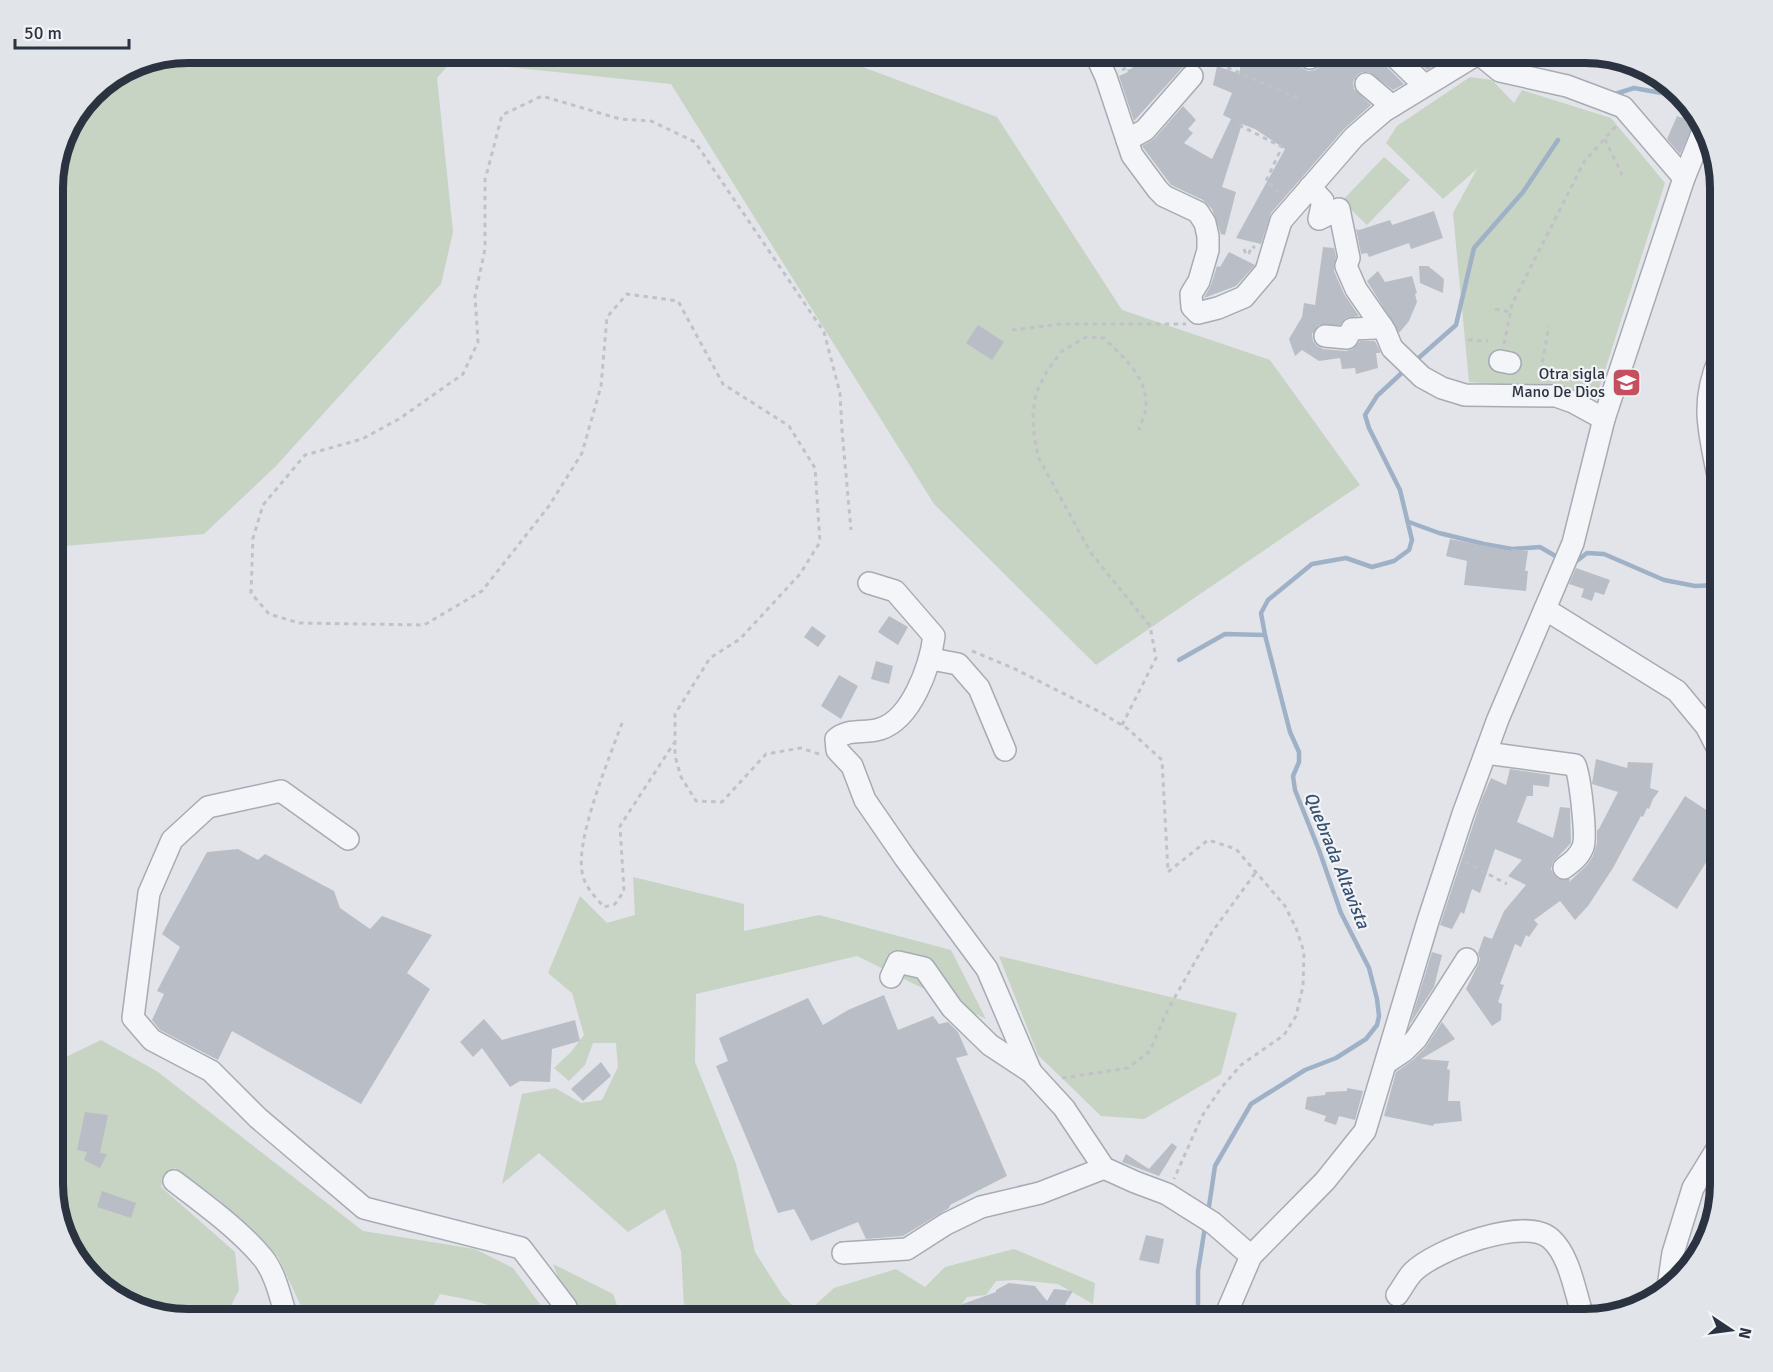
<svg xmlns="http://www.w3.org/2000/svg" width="1773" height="1372" font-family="Signika,sans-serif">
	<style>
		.green { fill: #c7d3c3 }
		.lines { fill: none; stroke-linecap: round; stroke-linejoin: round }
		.stream { stroke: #9fb1c7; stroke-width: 4.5 }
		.building { fill: #b9bec6 }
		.minor-casing { stroke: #a7abb3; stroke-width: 24 }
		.path { stroke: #c0c2c8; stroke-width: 3; stroke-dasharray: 4.5 4.5; stroke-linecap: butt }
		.minor { stroke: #f4f5f8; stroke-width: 21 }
		.labels { text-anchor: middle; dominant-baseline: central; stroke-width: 4.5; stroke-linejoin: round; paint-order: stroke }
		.poi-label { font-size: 16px; fill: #2b3240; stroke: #f1f3f7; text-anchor: end }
		.water-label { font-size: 18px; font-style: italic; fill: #375072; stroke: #f1f3f7 }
		.rim { fill: none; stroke: #2b3240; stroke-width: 8 }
	</style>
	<rect width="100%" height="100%" fill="#e2e4e9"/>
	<!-- green -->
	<g class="green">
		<polygon points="188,53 825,53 997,117 1122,310 1270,360 1360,485 1096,665 934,504 671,84 452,61 437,78 453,232 441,284 275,467 204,534 53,547 53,178 66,128 98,86 136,63"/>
		<polygon points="1470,77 1492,80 1514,103 1522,90 1611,118 1665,183 1598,392 1469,382 1453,213 1477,169 1443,199 1386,143 1397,126"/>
		<polygon points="1384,157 1410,180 1367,225 1342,201"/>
		<polygon points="633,877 744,904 744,931 819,915 951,950 986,1019 857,956 696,994 695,1062 736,1164 755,1252 783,1296 803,1316 834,1288 896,1269 925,1287 945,1267 1014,1249 1095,1283 1093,1304 1058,1284 1017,1280 996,1281 986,1295 967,1297 956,1313 938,1319 693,1319 684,1307 681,1251 665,1209 628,1232 539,1153 502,1184 522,1094 555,1088 581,1103 602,1100 618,1067 616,1043 593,1043 585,1065 569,1081 554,1068 571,1052 584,1035 572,993 548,973 580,896 607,923 635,915"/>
		<polygon points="999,956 1237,1013 1221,1074 1144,1119 1101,1116 1038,1055"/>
		<path d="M101,1040L158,1072L363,1231L475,1249L513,1268L551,1319H509C500,1303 458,1298 440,1294L426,1319H307L278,1257L219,1200L175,1168L164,1175L161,1187L235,1252L239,1290L224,1319H187L105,1291L67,1244L53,1193V1047L66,1057Z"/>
		<polygon points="553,1264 613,1294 622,1319 574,1319"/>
	</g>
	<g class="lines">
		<!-- stream -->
		<g class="stream">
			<polyline points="1612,95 1634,88 1667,94 1675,89"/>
			<polyline points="1414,362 1456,325 1474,248 1523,192 1558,140"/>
			<polyline points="1409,522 1439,533 1484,544 1512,549 1540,547 1557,557"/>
			<polyline points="1574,563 1587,553 1604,554 1664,580 1695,586 1720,585"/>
			<polyline points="1179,660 1225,634 1265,635"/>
			<polyline points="1208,1213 1215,1166 1251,1104 1305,1070 1336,1058 1366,1039 1377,1025 1379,1016 1377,999 1369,968 1341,913 1319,850 1295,790 1293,776 1299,762 1299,752 1290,732 1265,635 1261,613 1268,600 1312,564 1346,558 1372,567 1394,561 1409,550 1412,540 1400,490 1369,428 1365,415 1377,396 1406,369"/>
			<polyline points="1198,1319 1198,1271 1205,1227"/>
		</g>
	</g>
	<!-- building -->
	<g class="building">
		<polygon points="1120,52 1180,52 1190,64 1182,68 1134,121 1119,76 1128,72 1127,70 1133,68"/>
		<polygon points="1240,52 1298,52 1298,63 1302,68 1308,71 1315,70 1320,66 1323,52 1379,52 1382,62 1404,84 1393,90 1369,72 1362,72 1357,75 1353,82 1354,89 1371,105 1344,129 1271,213 1261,244 1236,238 1285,149 1255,129 1242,124 1222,187 1236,192 1225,235 1221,234 1212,209 1203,200 1171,185 1142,146 1154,139 1183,106 1196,120 1188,129 1193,133 1184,143 1212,159 1231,119 1223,115 1232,93 1213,85 1217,66 1240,74"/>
		<polygon points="1409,52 1455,52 1427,70"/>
		<polygon points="1685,112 1697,117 1680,154 1667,139 1677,116 1683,118"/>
		<polygon points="1434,211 1443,238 1411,249 1409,243 1369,257 1367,253 1361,254 1356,229 1359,230 1390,220 1392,225"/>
		<polygon points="1323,247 1334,248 1336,257 1334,271 1344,294 1359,316 1346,318 1340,325 1319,325 1312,334 1313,341 1317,346 1323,349 1346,351 1353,349 1360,341 1375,341 1380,351 1380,353 1376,353 1378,368 1356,374 1355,368 1342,369 1340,358 1319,361 1302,350 1295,356 1289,339 1302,317 1304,303 1315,305"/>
		<polygon points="1229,252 1255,265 1236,286 1204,298 1211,285 1217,266 1220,267"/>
		<polygon points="1419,266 1428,266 1444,279 1443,293 1420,283"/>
		<polygon points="1378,271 1385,282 1412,276 1417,293 1415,294 1417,302 1409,321 1399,333 1367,281"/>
		<polygon points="978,325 1004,342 992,360 966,343"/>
		<polygon points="1450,539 1511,551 1512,549 1528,551 1525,571 1528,571 1526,591 1464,585 1467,561 1446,556"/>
		<polygon points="1576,568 1610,580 1604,595 1595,592 1592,601 1581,597 1584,589 1569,584"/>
		<polygon points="889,616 908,627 898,645 878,632"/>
		<polygon points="812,626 826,636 818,647 804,637"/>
		<polygon points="876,661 893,666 889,684 871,679"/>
		<polygon points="839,675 858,686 841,719 821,706"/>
		<polygon points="1596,759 1627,768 1628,762 1653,763 1650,788 1659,791 1653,799 1649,809 1647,808 1643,817 1641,816 1613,868 1588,906 1575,920 1560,901 1534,920 1538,924 1529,937 1526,935 1521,947 1515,944 1500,984 1504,985 1498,1002 1502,1004 1501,1020 1492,1026 1466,989 1478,965 1480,959 1478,953 1484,936 1492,939 1504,911 1526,885 1508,876 1522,860 1495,849 1480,893 1472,889 1464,914 1461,912 1452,929 1440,925 1481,801 1491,778 1506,785 1510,769 1550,775 1549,787 1533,785 1533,796 1527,796 1517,822 1553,838 1560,807 1570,808 1571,843 1553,862 1551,869 1554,875 1558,879 1570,879 1569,882 1587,865 1593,856 1597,843 1597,830 1599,829 1618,792 1592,784"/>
		<polygon points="1685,796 1720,819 1720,840 1677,909 1632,880"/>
		<polygon points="238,849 258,860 265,854 334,891 340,908 370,929 382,916 432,935 407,973 430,989 361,1104 232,1031 218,1060 160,1030 152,1020 164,994 157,991 180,947 162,934 207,852"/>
		<polygon points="1432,952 1442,955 1434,987 1410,1024"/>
		<polygon points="884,995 898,1030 933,1016 939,1024 948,1022 958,1032 968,1055 956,1058 1007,1176 950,1205 949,1208 903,1236 866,1239 858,1222 811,1241 794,1209 778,1213 716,1066 728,1061 719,1038 808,998 823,1025 848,1010"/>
		<polygon points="484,1019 502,1040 575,1020 580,1041 552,1049 550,1082 520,1081 510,1087 482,1048 473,1057 460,1042"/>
		<polygon points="1442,1022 1455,1039 1421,1059 1449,1061 1447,1069 1450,1070 1448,1101 1460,1101 1462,1121 1434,1124 1433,1126 1384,1116 1396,1072 1413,1060 1425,1048"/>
		<polygon points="601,1062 611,1076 583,1101 571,1089"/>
		<polygon points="1347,1088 1363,1091 1355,1120 1339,1116 1336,1125 1324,1121 1326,1116 1305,1109 1307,1097 1325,1095 1326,1092 1347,1091"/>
		<polygon points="85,1112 108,1115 100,1153 107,1154 100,1168 84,1160 87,1152 77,1150"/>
		<polygon points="1172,1143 1177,1147 1159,1176 1122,1162 1126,1154 1149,1169"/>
		<polygon points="102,1191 136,1203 131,1218 97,1207"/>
		<polygon points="1146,1235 1164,1239 1159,1264 1139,1260"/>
		<polygon points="1009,1283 1035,1286 1047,1301 1054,1289 1073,1291 1065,1304 1087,1320 966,1320 960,1305 996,1292 996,1290"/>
	</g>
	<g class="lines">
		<defs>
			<g id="minor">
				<polyline points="1095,53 1106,77 1132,155 1158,190 1164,196 1198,212 1205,223 1208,236 1208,250 1199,281 1191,294 1192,307 1198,313 1218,308 1244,297 1266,271 1281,221 1354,137 1384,111 1479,53"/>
				<polyline points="1391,53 1424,85"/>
				<polyline points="1478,53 1500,71 1567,86 1623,107 1684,178"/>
				<polyline points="1310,58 1311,53"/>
				<polyline points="1366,84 1392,106"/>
				<polyline points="1127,140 1145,130 1192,76"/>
				<polyline points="1310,187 1323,201 1319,219 1339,209 1349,258 1346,266 1356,289 1385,331 1392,348 1422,377 1442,388 1465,395 1556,396 1573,402 1604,419"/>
				<polyline points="1325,336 1347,338 1352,329 1376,328 1382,326"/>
				<path d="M1720,357C1701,400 1708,427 1717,471L1720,476"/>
				<polyline points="1500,361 1510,363"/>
				<path d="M869,583L895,591L934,636C930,666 912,719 880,729C865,734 848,728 836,739L837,750L852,766L865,800L905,858L987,969L1031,1072"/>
				<polyline points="1545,609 1677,691 1706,726 1720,753"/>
				<polyline points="931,659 958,664 979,688 1005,750"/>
				<path d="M1486,753L1575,765C1580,776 1587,836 1583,847C1579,857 1572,862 1564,868"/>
				<polyline points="348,839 281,791 208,807 172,840 149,893 133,1018 152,1040 211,1071 258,1118 364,1208 521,1248 566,1307 570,1319"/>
				<polyline points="891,977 898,962 924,968 952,1008 990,1045 1031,1072 1064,1108 1104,1168 1135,1182 1167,1194 1213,1223 1251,1256"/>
				<polyline points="1386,1063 1404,1051 1416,1039 1467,959"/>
				<path d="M174,1181C203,1203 240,1230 263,1258C276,1274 281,1300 287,1319"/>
				<polyline points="843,1253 907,1249 946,1224 981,1207 1040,1193 1104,1168"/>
				<polyline points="1668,1287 1673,1253 1693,1188 1720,1144"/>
				<path d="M1397,1295C1403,1287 1407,1278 1413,1272C1435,1250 1526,1215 1551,1239C1571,1257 1575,1295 1584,1319"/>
				<polyline points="1224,1319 1251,1256 1325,1181 1365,1131 1428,921 1463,814 1498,719 1573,543 1604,419 1684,178 1705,126"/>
			</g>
		</defs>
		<!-- minor casing -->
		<use href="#minor" class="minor-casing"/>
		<!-- path -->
		<g class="path">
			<polyline points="1219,64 1300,99"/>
			<polyline points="1122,70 1135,63 1148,53"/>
			<polyline points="1239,125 1282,147 1266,181 1281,194"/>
			<polyline points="1605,139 1622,175"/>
			<polyline points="1244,249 1246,255 1249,253 1252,246 1255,248"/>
			<polyline points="1495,309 1510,312"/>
			<polyline points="1012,330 1061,324 1186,324"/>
			<polyline points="1468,340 1488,341"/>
			<polyline points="1504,344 1512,304 1584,162 1616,126"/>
			<polyline points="1539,380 1549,326"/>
			<polyline points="972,651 1013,668 1102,713 1128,729 1162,760 1168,872 1208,840 1236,849 1285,906 1296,928 1304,952 1303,986 1296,1016 1284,1035 1241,1065 1221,1088 1202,1116 1174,1179"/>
			<path d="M622,723C610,757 573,843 583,876C586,888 596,898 604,907L615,904L624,891L620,826L674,743"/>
			<path d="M1122,725L1156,658L1150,626L1091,553L1038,457L1034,434L1033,413L1036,393L1047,371L1062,351L1086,337L1104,338C1123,357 1147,376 1146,406C1146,414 1141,422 1139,430"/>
			<polyline points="819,754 801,748 766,754 722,802 696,801 681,777 675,756 675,714 710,658 740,639 800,574 820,542 815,468 789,426 723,384 678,301 627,294 607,317 601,386 582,453 549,506 482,591 424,625 299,623 269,614 251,593 253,538 263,505 305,455 362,439 399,419 463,374 478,342 475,296 485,249 485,180 502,115 542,96 620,119 651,121 695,142 824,332 840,393 842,430 851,530"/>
			<polyline points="1465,862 1507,884"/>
			<polyline points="1062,1078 1128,1068 1150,1051 1167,1011 1212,932 1256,872"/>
		</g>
		<!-- minor -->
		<use href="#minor" class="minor"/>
	</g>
	<!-- icons -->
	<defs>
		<symbol id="school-square" viewBox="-11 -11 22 22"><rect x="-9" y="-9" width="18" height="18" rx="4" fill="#c74e5c" stroke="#f1f3f7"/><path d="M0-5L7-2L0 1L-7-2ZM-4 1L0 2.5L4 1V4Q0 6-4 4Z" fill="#fff"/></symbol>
	</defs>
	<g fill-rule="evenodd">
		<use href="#school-square" x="1610" y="366" width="33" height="33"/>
	</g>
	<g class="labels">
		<!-- poi labels -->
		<g class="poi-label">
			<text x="1605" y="374">Otra sigla<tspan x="1605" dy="18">Mano De Dios</tspan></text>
		</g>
		<!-- water labels -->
		<g class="water-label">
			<text transform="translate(1337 860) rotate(68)">Quebrada Altavista</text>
		</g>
	</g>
	<!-- crop -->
	<path d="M0 0H1773V1372H0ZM188 63H1585A125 125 0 0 1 1710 188V1184A125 125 0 0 1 1585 1309H188A125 125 0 0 1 63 1184V188A125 125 0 0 1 188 63Z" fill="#e1e4e8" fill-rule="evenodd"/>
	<path class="rim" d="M188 63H1585A125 125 0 0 1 1710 188V1184A125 125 0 0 1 1585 1309H188A125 125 0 0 1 63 1184V188A125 125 0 0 1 188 63Z"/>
	<!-- north arrow -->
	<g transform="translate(1731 1330) rotate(103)" stroke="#f1f3f7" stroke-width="4.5" paint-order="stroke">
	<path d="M0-4.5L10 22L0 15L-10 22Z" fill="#2b3240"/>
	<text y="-9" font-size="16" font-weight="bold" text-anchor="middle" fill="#2b3240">N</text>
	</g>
	<!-- scale -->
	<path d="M15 39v9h114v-9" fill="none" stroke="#2b3240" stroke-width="3"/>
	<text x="24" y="39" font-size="18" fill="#2b3240" stroke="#f1f3f7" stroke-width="4.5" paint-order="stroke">50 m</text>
</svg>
